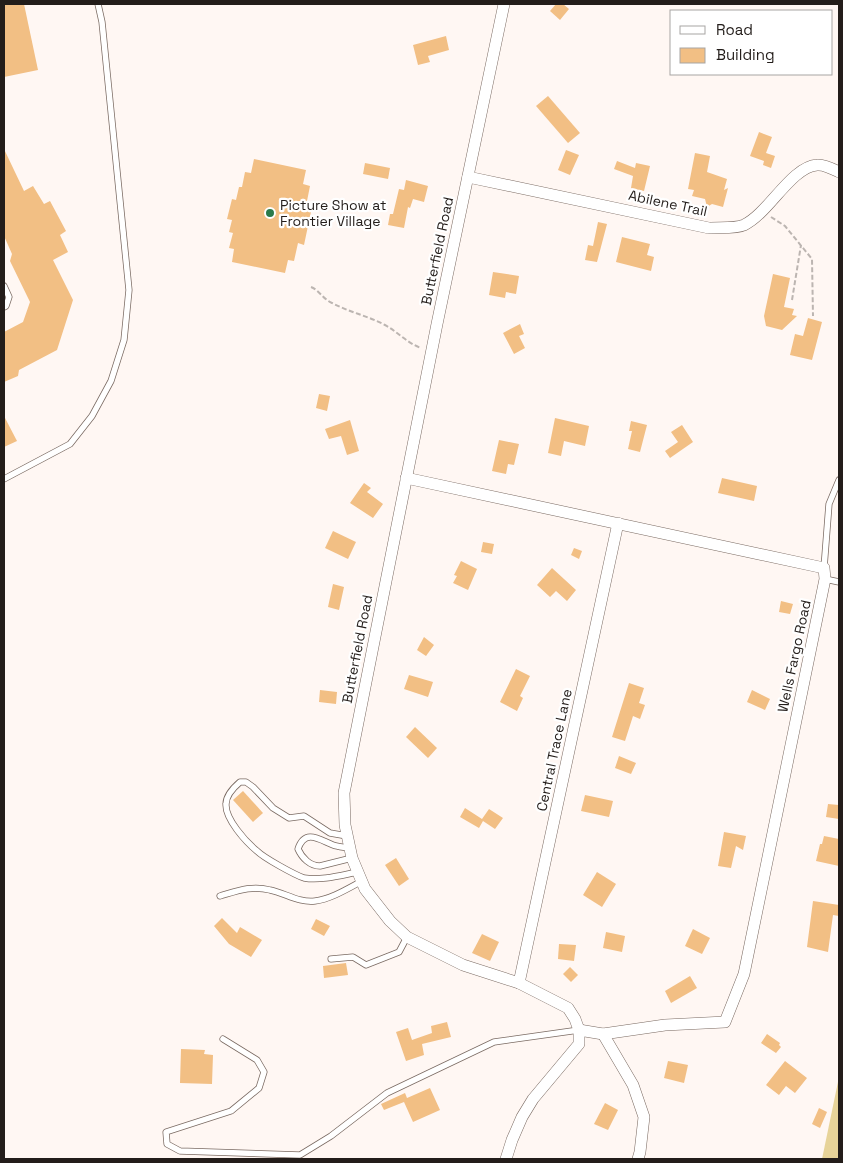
<svg xmlns="http://www.w3.org/2000/svg" width="843" height="1163" font-family="'Space Grotesk',sans-serif">
	<style>
		.green { fill: #e7d399 }
		.building { fill: #f2bf84 }
		.lines { fill: none; stroke-linecap: round; stroke-linejoin: round }
		.lane-casing { stroke: #7a6a62; stroke-width: 7 }
		.street-casing { stroke: #7a6a62; stroke-width: 12 }
		.path { stroke: #bcb5b1; stroke-width: 2; stroke-dasharray: 5 2.5; stroke-linecap: butt }
		.lane { stroke: #fff; stroke-width: 5.5 }
		.street { stroke: #fff; stroke-width: 11 }
		.poi-dot { fill: #2a7a4a; stroke: #fff; stroke-width: 2 }
		.labels { text-anchor: middle; dominant-baseline: central; stroke-width: 4.5; stroke-linejoin: round; paint-order: stroke }
		.street-label { font-size: 14px; fill: #231d1a; stroke: #fff }
		.poi-label { font-size: 14px; fill: #231d1a; stroke: #fff; text-anchor: start }
	</style>
	<rect width="100%" height="100%" fill="#fff7f3"/>
	<!-- green -->
	<polygon class="green" points="839,1077 839,1159 822,1159"/>
	<!-- building -->
	<g class="building">
		<polygon points="4,4 24,4 38,70 4,77"/>
		<polygon points="556,4 563,4 569,9 560,20 550,11"/>
		<polygon points="446,36 449,50 428,56 430,62 418,65 413,45"/>
		<polygon points="548,96 580,133 568,143 536,106"/>
		<polygon points="759,132 772,137 766,153 775,156 771,168 763,165 764,161 750,156"/>
		<polygon points="4,149 24,191 33,186 44,204 50,201 66,231 60,235 68,252 53,260 73,300 57,350 19,370 18,376 4,382 4,332 23,322 30,302 10,261 12,254 4,236"/>
		<polygon points="566,150 579,155 570,175 558,170"/>
		<polygon points="695,153 710,156 707,172 727,179 724,190 728,188 723,207 712,204 707,207 705,199 692,196 694,190 688,189"/>
		<polygon points="254,159 306,170 303,184 310,186 306,206 312,207 304,245 298,243 294,261 288,260 285,273 232,262 234,249 229,248 233,233 229,232 232,220 227,219 232,199 236,200 239,187 242,187 245,172 251,173"/>
		<polygon points="617,161 635,168 636,163 650,166 644,191 631,188 633,176 614,169"/>
		<polygon points="365,163 390,168 388,179 363,174"/>
		<polygon points="406,180 428,186 424,202 413,199 410,208 408,207 404,228 388,225 390,214 393,214 399,189 404,190"/>
		<polygon points="598,222 607,224 597,262 585,260 588,245 593,246"/>
		<polygon points="622,237 650,244 647,255 654,257 651,271 616,262"/>
		<polygon points="493,272 519,276 516,294 506,292 505,298 489,295"/>
		<polygon points="773,274 790,278 784,307 794,309 792,315 797,316 782,330 766,326 764,316"/>
		<polygon points="808,318 822,322 812,360 790,355 795,334 803,336"/>
		<polygon points="520,324 524,334 519,336 525,348 514,354 503,333"/>
		<polygon points="319,394 330,396 327,411 316,408"/>
		<polygon points="4,416 17,441 4,447"/>
		<polygon points="555,418 589,426 585,446 564,441 561,456 548,453"/>
		<polygon points="350,420 359,451 347,455 341,436 329,439 325,429"/>
		<polygon points="631,421 647,425 640,452 628,449 632,431 629,431"/>
		<polygon points="682,425 693,442 670,458 665,451 678,442 671,432"/>
		<polygon points="499,440 519,444 514,465 508,464 506,474 492,471"/>
		<polygon points="722,478 757,486 754,501 718,493"/>
		<polygon points="364,483 371,488 367,492 383,504 373,518 350,503"/>
		<polygon points="333,531 356,542 348,559 325,548"/>
		<polygon points="483,542 494,544 492,554 481,552"/>
		<polygon points="574,548 582,551 579,559 571,555"/>
		<polygon points="461,561 477,569 468,590 453,583 457,576 454,575"/>
		<polygon points="552,568 576,590 567,601 556,591 550,597 537,585"/>
		<polygon points="333,584 344,587 339,610 328,607"/>
		<polygon points="781,601 793,604 790,614 779,612"/>
		<polygon points="424,637 434,645 426,656 417,650"/>
		<polygon points="516,669 530,676 520,696 523,698 517,711 500,702"/>
		<polygon points="409,675 433,682 428,697 404,689"/>
		<polygon points="629,683 644,688 639,703 645,705 640,719 633,716 625,741 612,737"/>
		<polygon points="320,690 337,692 336,704 319,702"/>
		<polygon points="752,690 770,699 765,710 747,702"/>
		<polygon points="415,727 437,748 428,758 406,737"/>
		<polygon points="619,756 636,763 631,774 615,768"/>
		<polygon points="243,791 263,813 253,822 233,800"/>
		<polygon points="585,795 613,801 609,817 581,811"/>
		<polygon points="828,804 839,805 839,819 826,817"/>
		<polygon points="465,808 482,819 489,809 503,818 495,829 483,821 479,828 460,817"/>
		<polygon points="724,832 746,836 743,850 736,846 731,868 718,866"/>
		<polygon points="824,836 839,839 839,866 816,861 820,844 822,844"/>
		<polygon points="396,858 409,879 399,886 385,865"/>
		<polygon points="597,872 616,884 602,907 583,895"/>
		<polygon points="813,901 839,905 839,916 833,915 828,952 807,947"/>
		<polygon points="222,918 237,933 240,927 262,940 251,957 229,944 214,926"/>
		<polygon points="316,919 330,926 324,936 311,929"/>
		<polygon points="693,929 710,938 702,954 685,946"/>
		<polygon points="606,932 625,936 622,952 603,948"/>
		<polygon points="482,934 499,942 490,961 472,953"/>
		<polygon points="559,944 576,945 574,961 558,959"/>
		<polygon points="346,963 348,975 324,978 323,966"/>
		<polygon points="570,967 578,975 571,982 563,974"/>
		<polygon points="690,976 697,988 671,1003 665,991"/>
		<polygon points="447,1022 451,1037 422,1044 424,1055 406,1061 396,1032 408,1028 412,1040 432,1033 431,1026"/>
		<polygon points="767,1034 780,1043 779,1045 781,1047 776,1053 761,1043"/>
		<polygon points="181,1049 205,1050 204,1054 213,1055 212,1084 180,1083"/>
		<polygon points="668,1061 688,1065 684,1083 664,1078"/>
		<polygon points="785,1061 807,1078 795,1093 786,1086 779,1095 766,1085"/>
		<polygon points="430,1088 440,1110 413,1122 404,1102 384,1110 381,1104 405,1093 407,1098"/>
		<polygon points="605,1103 618,1110 608,1130 594,1124"/>
		<polygon points="819,1108 827,1112 820,1128 812,1124"/>
	</g>
	<g class="lines">
		<defs>
			<g id="lane">
				<polyline points="4,286 9,297 6,306 4,307"/>
				<polyline points="4,479 70,444 92,416 111,381 124,340 129,290 102,22 98,4"/>
				<polyline points="824,568 829,504 839,480"/>
				<polyline points="825,579 839,582"/>
				<path d="M347,836L330,833L304,816L289,818L273,808L253,787L246,782H240C233,788 226,795 226,804C225,819 246,842 257,851C264,858 295,875 304,878C321,881 342,875 358,872"/>
				<path d="M349,848C344,847 338,847 333,845C320,840 305,828 298,849C302,858 310,866 320,866L352,858"/>
				<path d="M220,896C237,891 252,885 270,890C285,893 299,903 315,901C331,899 347,889 362,881"/>
				<polyline points="331,959 353,957 366,965 399,952 407,937"/>
				<polyline points="223,1039 257,1060 264,1072 259,1088 231,1111 166,1132 167,1144 180,1151 300,1155 331,1136 387,1093 494,1042 579,1030"/>
			</g>
			<g id="street">
				<polyline points="504,4 437,324 344,793 345,825 352,858 365,889 390,921 407,937 463,965 519,983 568,1008 575,1019 579,1030 579,1044 533,1099 522,1117 512,1140 506,1159"/>
				<path d="M468,177L709,228C719,227 735,229 744,225C769,213 791,167 817,165C824,164 833,169 839,172"/>
				<polyline points="406,478 824,568 825,579 744,974 725,1022 665,1025 603,1034 579,1030"/>
				<polyline points="519,983 618,523"/>
				<polyline points="603,1034 633,1085 644,1117 640,1152 638,1159"/>
			</g>
		</defs>
		<!-- lane casing -->
		<use href="#lane" class="lane-casing"/>
		<!-- street casing -->
		<use href="#street" class="street-casing"/>
		<!-- path -->
		<g class="path">
			<polyline points="771,217 785,226 812,259 813,316"/>
			<path d="M311,287C319,290 323,299 332,303C349,312 368,316 385,325C398,332 407,343 421,348"/>
			<polyline points="792,300 801,245"/>
		</g>
		<!-- lane -->
		<use href="#lane" class="lane"/>
		<!-- street -->
		<use href="#street" class="street"/>
	</g>
	<!-- markers -->
	<circle class="poi-dot" cx="270" cy="213" r="5"/>
	<g class="labels">
		<!-- street labels -->
		<g class="street-label">
			<text transform="translate(668 203) rotate(12)">Abilene Trail</text>
			<text transform="translate(437 251) rotate(-78)">Butterfield Road</text>
			<text transform="translate(357 649) rotate(-79)">Butterfield Road</text>
			<text transform="translate(794 656) rotate(-78)">Wells Fargo Road</text>
			<text transform="translate(554 750) rotate(-78)">Central Trace Lane</text>
		</g>
		<!-- poi labels -->
		<g class="poi-label">
			<text x="280" y="205">Picture Show at<tspan x="280" dy="16">Frontier Village</tspan></text>
		</g>
	</g>
	<!-- border -->
	<rect width="843" height="1163" fill="none" stroke="#231d1a" stroke-width="10"/>
	<!-- legend -->
	<rect x="670" y="10" width="162" height="65" fill="#ffffff" stroke="#a7a5a3"/>
	<rect x="680" y="26" width="25" height="8" fill="#ffffff" stroke="#a7a5a3"/>
	<text x="716" y="35" font-size="15" fill="#231d1a">Road</text>
	<rect x="680" y="48" width="25" height="15" fill="#f2bf84" stroke="#a7a5a3"/>
	<text x="716" y="60" font-size="15" fill="#231d1a">Building</text>
</svg>
